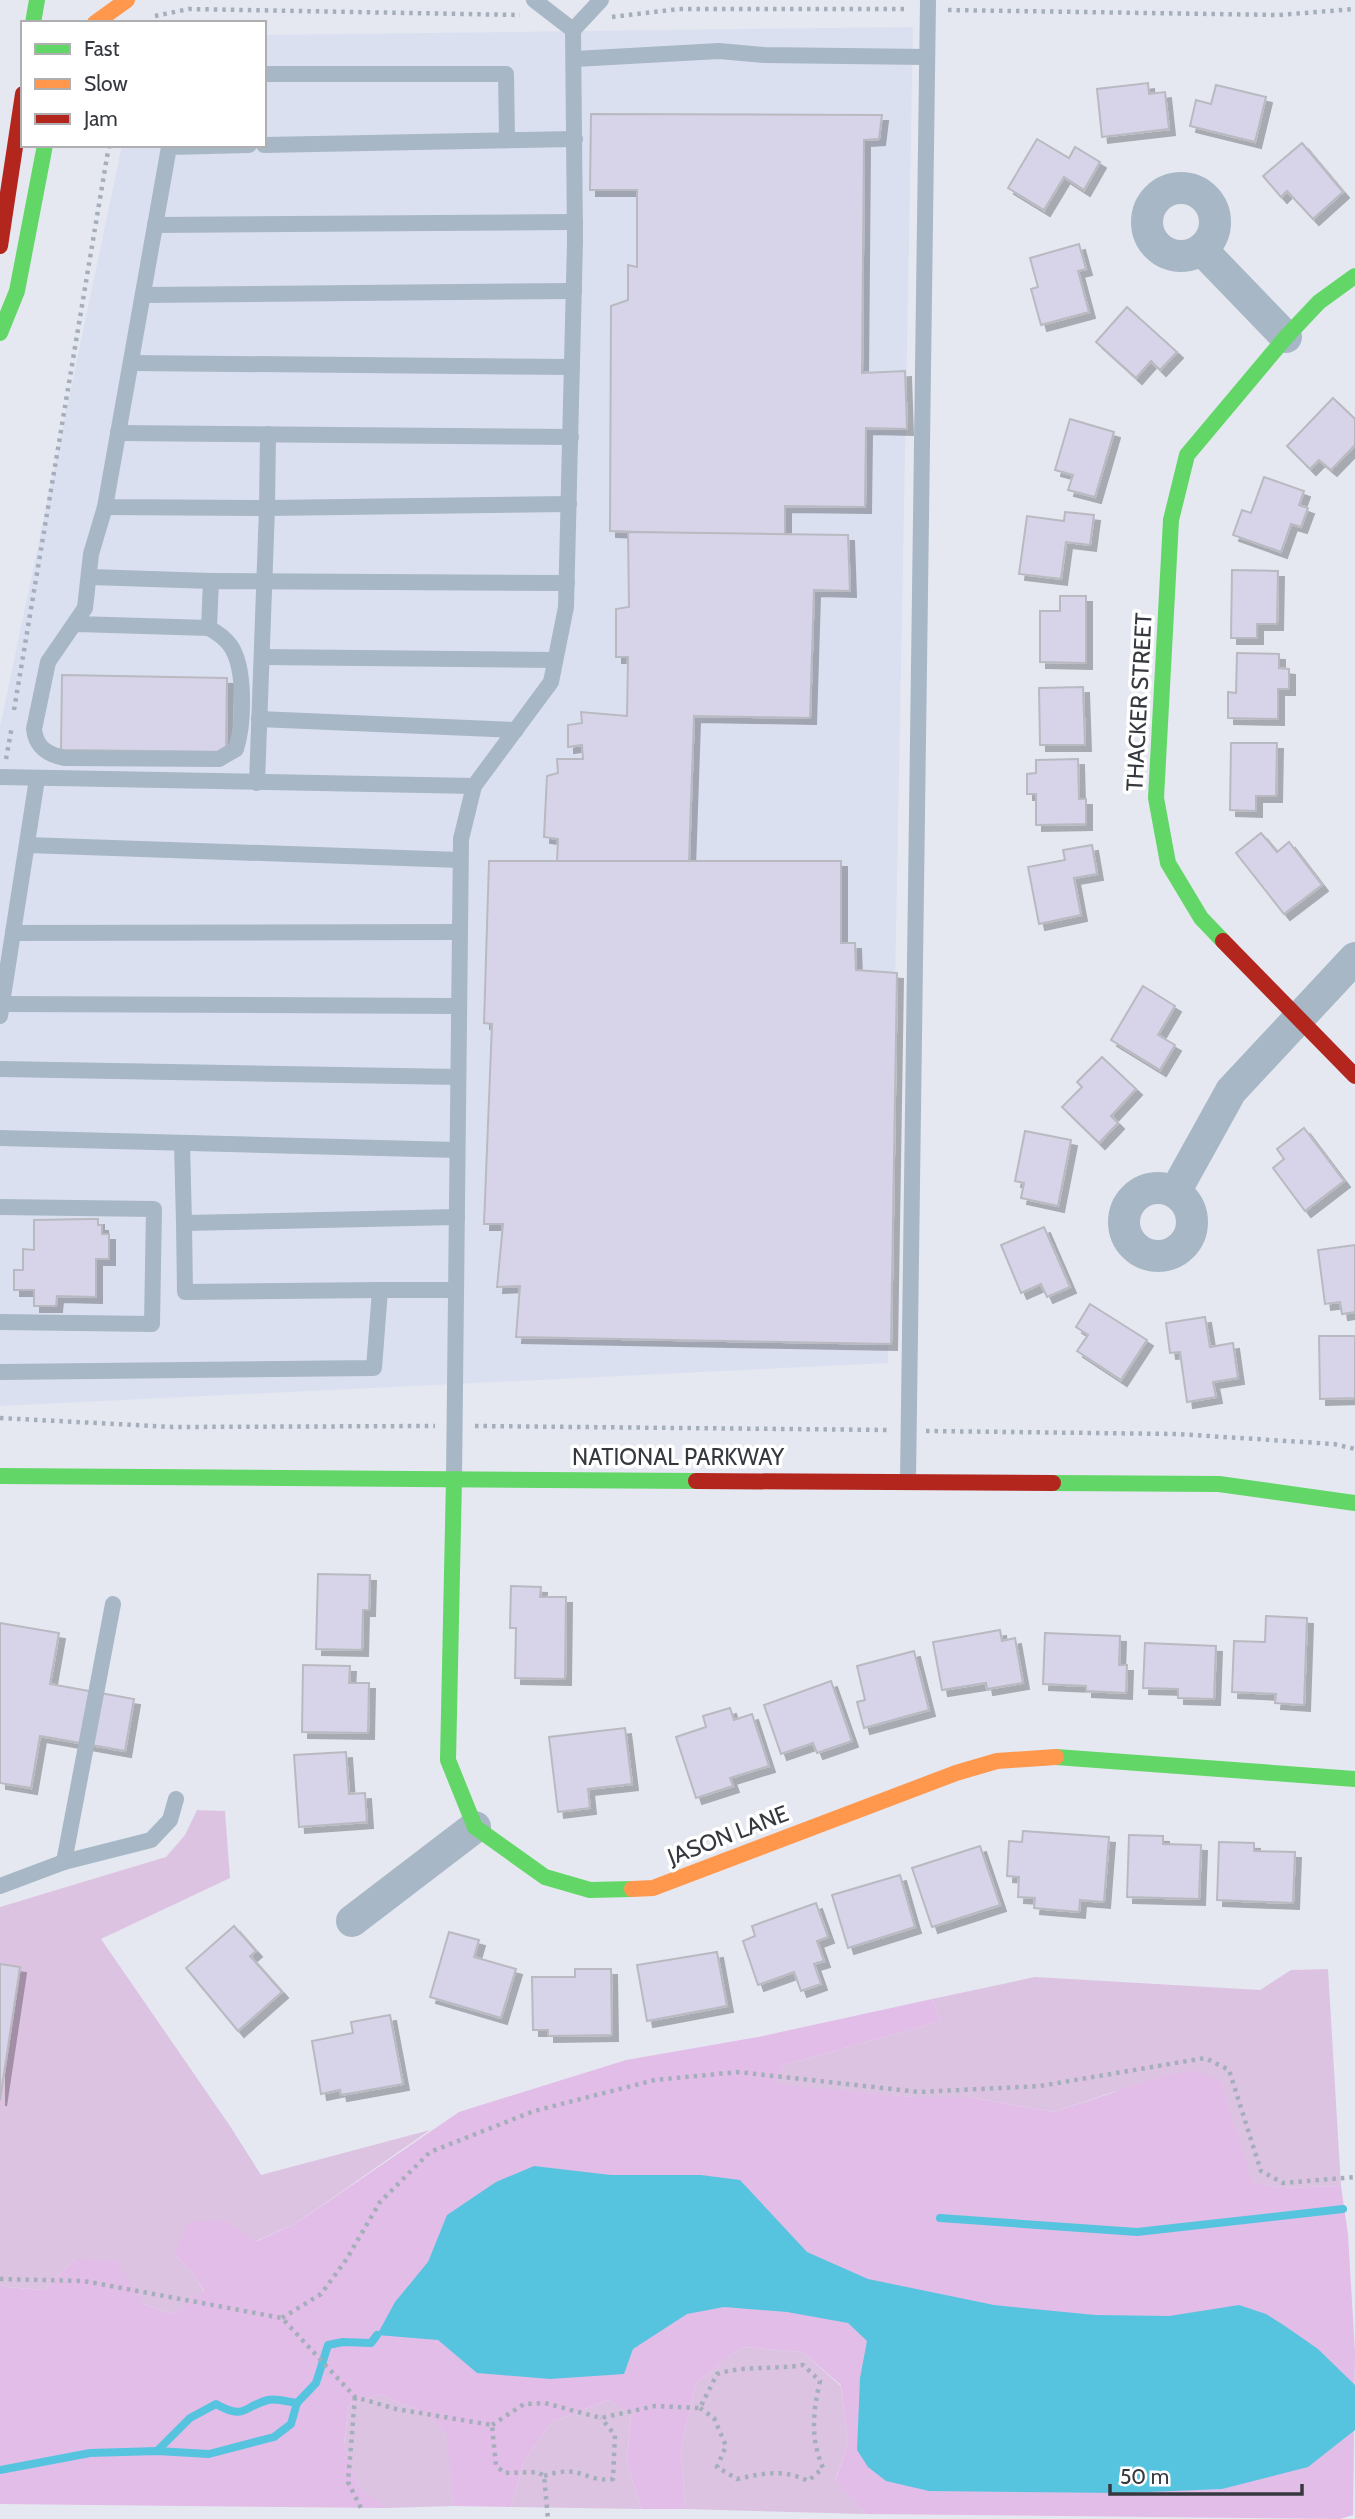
<svg xmlns="http://www.w3.org/2000/svg" width="1355" height="2519" font-family="Cabin,sans-serif">
	<style>
		.built { fill: #dbe0f1 }
		.green { fill: #ddc3e2 }
		.forest { fill: #e2bde8 }
		.water { fill: #57c4df }
		.lines { fill: none; stroke-linecap: round; stroke-linejoin: round }
		.stream { stroke: #57c4df; stroke-width: 8 }
		.building { fill: #d7d3e8; stroke: #b9bac1; stroke-width: 2; filter: url(#shadow) }
		.path { stroke: #a5afbb; stroke-width: 4.5; stroke-dasharray: 3.5 5; stroke-linecap: butt }
		.lane { stroke: #a8b7c5; stroke-width: 16 }
		.street { stroke: #a8b7c5; stroke-width: 32 }
		.fast { stroke: #63d668; stroke-width: 16 }
		.slow { stroke: #ff974d; stroke-width: 16 }
		.jam { stroke: #b3261e; stroke-width: 16 }
		.labels { text-anchor: middle; dominant-baseline: central; stroke-width: 7; stroke-linejoin: round; paint-order: stroke }
		.street-label { font-size: 23px; fill: #36383f; stroke: #fff }
	</style>
	<defs>
		<filter id="shadow"><feDropShadow dx="6" dy="6" stdDeviation="0" flood-color="#0004"/></filter>
	</defs>
	<rect width="100%" height="100%" fill="#e5e8f1"/>
	<!-- built -->
	<polygon class="built" points="913,27 888,1363 0,1406 0,727 122,145 264,145 264,35"/>
	<!-- green -->
	<g class="green">
		<polygon points="197,1810 225,1811 230,1878 101,1939 230,2126 261,2175 430,2130 295,2224 256,2241 224,2220 175,2255 194,2275 204,2292 172,2314 144,2304 75,2259 44,2290 6,2287 0,2284 0,1907 166,1857 185,1835"/>
		<polygon points="1328,1969 1341,2186 1281,2188 1251,2182 1221,2081 1113,2092 1054,2112 969,2097 913,2097 773,2085 784,2065 941,2021 932,1999 1035,1977 1260,1990 1291,1970"/>
		<polygon points="742,2347 802,2352 841,2386 848,2444 835,2480 866,2514 685,2509 681,2449 696,2383"/>
		<polygon points="378,2394 426,2413 448,2437 453,2506 387,2508 359,2489 344,2445 349,2404"/>
		<polygon points="608,2400 631,2411 627,2462 641,2509 511,2507 524,2461 552,2422"/>
	</g>
	<!-- forest -->
	<polygon class="forest" points="932,1999 941,2021 784,2065 774,2084 913,2097 969,2097 1054,2112 1160,2077 1195,2070 1221,2081 1252,2182 1281,2188 1341,2186 1348,2234 1355,2352 1353,2515 1340,2519 866,2514 835,2481 848,2444 841,2385 802,2352 742,2347 696,2383 681,2449 685,2509 641,2509 627,2462 631,2412 608,2400 552,2422 524,2461 511,2507 453,2506 447,2436 426,2413 378,2394 349,2404 344,2444 359,2488 387,2508 0,2504 0,2284 6,2287 44,2290 75,2259 116,2261 144,2304 172,2314 204,2291 194,2275 175,2255 188,2222 224,2220 257,2241 295,2224 459,2112 626,2060 758,2037"/>
	<!-- water -->
	<polygon class="water" points="534,2166 611,2175 701,2175 740,2180 807,2252 868,2279 994,2305 1095,2315 1169,2316 1239,2305 1266,2314 1285,2326 1318,2349 1355,2385 1355,2430 1308,2467 1222,2489 1124,2493 929,2491 886,2481 868,2467 857,2450 860,2378 867,2341 848,2323 787,2312 724,2307 687,2314 633,2349 624,2374 550,2379 477,2373 438,2340 377,2335 395,2302 428,2262 447,2215 496,2182"/>
	<g class="lines">
		<!-- stream -->
		<g class="stream">
			<polyline points="940,2218 1137,2232 1343,2209"/>
			<path d="M157,2451L190,2418L216,2404C246,2421 243,2406 268,2400C276,2398 289,2402 297,2403"/>
			<polyline points="0,2470 90,2453 157,2451 209,2454 274,2437 291,2424 297,2403 316,2383 328,2345 343,2342 371,2343 377,2335"/>
		</g>
	</g>
	<!-- building -->
	<g class="building">
		<polygon points="1148,83 1149,94 1165,92 1169,129 1102,137 1097,89"/>
		<polygon points="1216,85 1266,97 1255,142 1190,126 1196,100 1211,104"/>
		<polygon points="591,114 882,115 879,139 864,140 862,373 905,371 907,429 866,428 865,507 785,506 785,537 610,531 611,306 628,300 628,265 637,267 637,190 590,190"/>
		<polygon points="1037,139 1069,158 1075,147 1100,162 1084,190 1064,177 1044,210 1008,188"/>
		<polygon points="1302,143 1343,192 1313,219 1287,191 1281,197 1263,176"/>
		<polygon points="1079,244 1086,269 1078,271 1089,312 1041,325 1031,289 1038,287 1030,258"/>
		<polygon points="1127,307 1177,352 1160,370 1151,361 1136,378 1096,342"/>
		<polygon points="1333,398 1355,419 1355,445 1331,470 1319,460 1310,469 1287,446"/>
		<polygon points="1070,419 1114,432 1095,497 1068,490 1073,475 1055,470"/>
		<polygon points="1264,477 1304,491 1299,505 1308,508 1301,527 1291,524 1281,552 1233,535 1242,510 1251,513"/>
		<polygon points="1065,512 1094,515 1090,545 1066,542 1061,579 1019,574 1027,516 1064,521"/>
		<polygon points="628,532 848,535 850,591 814,590 810,718 694,716 689,861 557,861 558,839 544,837 547,776 558,773 557,759 583,759 582,745 568,747 568,725 582,723 581,712 627,716 628,657 616,657 616,609 629,607"/>
		<polygon points="1232,570 1278,571 1277,624 1257,624 1257,638 1231,638"/>
		<polygon points="1060,596 1086,596 1086,663 1040,662 1040,611 1060,611"/>
		<polygon points="1237,653 1279,654 1279,668 1289,669 1289,689 1278,689 1278,719 1228,718 1228,692 1236,693"/>
		<polygon points="62,675 227,678 226,752 61,750"/>
		<polygon points="1083,687 1085,745 1040,745 1039,688"/>
		<polygon points="1231,743 1277,743 1276,796 1256,796 1256,811 1230,810"/>
		<polygon points="1078,759 1079,799 1086,799 1086,824 1036,825 1036,794 1027,794 1027,774 1036,773 1036,760"/>
		<polygon points="1261,833 1277,852 1289,842 1322,885 1284,914 1236,853"/>
		<polygon points="1092,845 1097,874 1074,878 1081,915 1039,924 1028,867 1065,860 1063,850"/>
		<polygon points="489,861 841,861 841,943 855,943 856,970 897,973 891,1344 516,1337 520,1286 497,1287 503,1224 484,1224 492,1024 484,1023"/>
		<polygon points="1143,986 1175,1006 1158,1035 1175,1045 1160,1070 1111,1040"/>
		<polygon points="1102,1057 1136,1089 1111,1116 1118,1123 1099,1143 1062,1107 1082,1087 1077,1082"/>
		<polygon points="1304,1128 1344,1181 1305,1211 1273,1168 1284,1159 1277,1149"/>
		<polygon points="1025,1131 1071,1140 1058,1206 1021,1198 1024,1183 1015,1181"/>
		<polygon points="90,1219 98,1219 98,1225 102,1225 102,1234 109,1234 109,1259 96,1259 96,1297 57,1296 56,1306 34,1306 34,1290 14,1290 14,1270 23,1270 23,1249 34,1250 34,1220"/>
		<polygon points="1044,1227 1070,1287 1047,1297 1041,1284 1021,1293 1001,1245"/>
		<polygon points="1355,1245 1355,1312 1342,1314 1340,1302 1325,1304 1318,1250"/>
		<polygon points="1090,1304 1147,1340 1121,1380 1077,1351 1088,1335 1076,1327"/>
		<polygon points="1205,1317 1210,1347 1233,1343 1238,1378 1213,1382 1216,1397 1187,1402 1180,1352 1170,1353 1166,1323"/>
		<polygon points="1319,1336 1355,1336 1355,1398 1320,1399"/>
		<polygon points="318,1574 370,1575 369,1610 363,1610 362,1650 316,1649"/>
		<polygon points="511,1586 541,1587 540,1597 566,1597 565,1679 515,1678 516,1628 510,1628"/>
		<polygon points="1266,1616 1307,1618 1304,1705 1275,1703 1276,1694 1232,1692 1234,1641 1265,1642"/>
		<polygon points="0,1623 59,1633 50,1684 134,1699 125,1751 40,1736 31,1788 0,1783"/>
		<polygon points="1000,1630 1002,1641 1015,1638 1023,1683 987,1689 986,1683 942,1690 933,1642"/>
		<polygon points="1045,1633 1120,1636 1119,1665 1127,1665 1126,1693 1086,1691 1086,1686 1043,1684"/>
		<polygon points="1145,1643 1216,1646 1214,1699 1178,1698 1178,1689 1143,1688"/>
		<polygon points="914,1651 929,1710 864,1728 857,1702 865,1700 857,1666"/>
		<polygon points="303,1665 350,1666 349,1683 369,1683 368,1733 302,1732"/>
		<polygon points="831,1681 852,1741 817,1753 813,1743 781,1754 764,1705"/>
		<polygon points="730,1708 734,1720 752,1714 769,1766 730,1778 733,1786 696,1798 676,1737 706,1727 703,1716"/>
		<polygon points="625,1728 632,1784 588,1789 590,1808 558,1812 549,1737"/>
		<polygon points="346,1752 349,1794 365,1793 367,1822 299,1827 294,1755"/>
		<polygon points="1023,1831 1109,1837 1104,1902 1080,1900 1079,1912 1034,1908 1035,1898 1018,1897 1019,1877 1007,1876 1009,1841 1022,1842"/>
		<polygon points="1129,1835 1163,1836 1163,1844 1201,1845 1199,1899 1127,1897"/>
		<polygon points="1219,1842 1254,1843 1254,1851 1295,1852 1293,1903 1217,1900"/>
		<polygon points="980,1846 1000,1905 932,1927 912,1868"/>
		<polygon points="900,1875 915,1927 848,1948 832,1895"/>
		<polygon points="816,1903 828,1937 817,1941 824,1961 814,1964 821,1984 801,1991 794,1972 758,1985 743,1941 755,1936 752,1926"/>
		<polygon points="234,1926 256,1951 250,1956 282,1992 238,2031 186,1968"/>
		<polygon points="449,1932 479,1940 474,1957 516,1969 501,2018 430,1997"/>
		<polygon points="717,1952 727,2006 647,2021 637,1965"/>
		<polygon points="0,1964 20,1967 0,2100"/>
		<polygon points="575,1969 611,1969 612,2035 548,2036 548,2030 533,2030 532,1977 575,1977"/>
		<polygon points="390,2015 403,2084 341,2095 340,2090 321,2094 312,2041 353,2033 351,2022"/>
	</g>
	<g class="lines">
		<!-- path -->
		<g class="path">
			<polyline points="948,10 1279,15 1355,9"/>
			<polyline points="155,16 189,9 520,15"/>
			<polyline points="612,17 679,9 907,9"/>
			<polyline points="14,710 109,145"/>
			<polyline points="6,759 12,726"/>
			<polyline points="0,1418 173,1427 435,1426"/>
			<polyline points="475,1426 889,1430"/>
			<polyline points="926,1431 1177,1434 1334,1444 1355,1449"/>
			<polyline points="0,2279 84,2281 282,2318 355,2397 396,2409 492,2425 496,2466 505,2473 538,2472 544,2476 548,2519"/>
			<polyline points="282,2318 321,2294 346,2260 380,2202 430,2152 534,2111 655,2080 738,2072 919,2092 1040,2086 1205,2058 1229,2070 1261,2171 1283,2183 1355,2177"/>
			<polyline points="355,2397 348,2482 361,2508"/>
			<path d="M492,2425L524,2404L545,2403L601,2418L655,2406L700,2408L717,2374C744,2365 774,2370 803,2365L820,2381C813,2411 810,2438 823,2468L808,2481C784,2469 763,2473 737,2479L717,2467L726,2446L714,2418L700,2408"/>
			<path d="M544,2476C582,2463 585,2483 613,2479L615,2435L601,2418"/>
		</g>
		<!-- lane -->
		<g class="lane">
			<polyline points="534,0 573,30"/>
			<polyline points="575,59 719,51 764,55 927,57"/>
			<polyline points="264,74 506,74 507,140"/>
			<polyline points="249,145 169,147 105,507 267,508 268,434"/>
			<polyline points="264,145 575,139"/>
			<polyline points="155,225 575,222"/>
			<polyline points="143,295 574,291"/>
			<polyline points="131,363 572,367"/>
			<polyline points="118,433 571,437"/>
			<polyline points="91,577 211,581"/>
			<path d="M77,624L209,628C216,632 225,638 230,645C246,667 244,724 236,749L219,759L65,758C48,755 36,748 34,729L48,662L85,608L91,554L105,507"/>
			<polyline points="209,628 211,581 567,583"/>
			<polyline points="262,657 555,660"/>
			<polyline points="259,719 516,730"/>
			<polyline points="0,777 474,786"/>
			<polyline points="257,783 267,508 569,504"/>
			<polyline points="27,845 460,860"/>
			<polyline points="13,933 460,932"/>
			<polyline points="2,1004 459,1006"/>
			<polyline points="0,1016 37,779"/>
			<polyline points="0,1069 458,1077"/>
			<polyline points="0,1138 457,1150"/>
			<polyline points="182,1143 184,1223 457,1217"/>
			<polyline points="0,1207 154,1209 152,1324 0,1322"/>
			<polyline points="184,1223 185,1292 380,1290"/>
			<polyline points="0,1372 374,1368 380,1290 456,1290"/>
			<polyline points="454,1479 461,839 474,786 551,682 566,607 575,240 573,30 601,0"/>
			<polyline points="908,1481 928,0"/>
			<polyline points="113,1604 64,1862 151,1840 170,1820 176,1799"/>
			<polyline points="0,1886 64,1862"/>
		</g>
		<!-- street -->
		<g class="street">
			<circle cx="1181" cy="222" r="34"/>
			<polyline points="1202,250 1286,337"/>
			<circle cx="1158" cy="1222" r="34"/>
			<polyline points="1175,1192 1231,1091 1355,958"/>
			<polyline points="352,1921 475,1827"/>
		</g>
		<!-- fast -->
		<g class="fast">
			<polyline points="33,23 37,0"/>
			<polyline points="0,333 17,291 45,145"/>
			<polyline points="1223,941 1201,918 1168,863 1156,798 1171,520 1187,455 1286,337 1319,302 1355,276"/>
			<polyline points="0,1476 696,1481"/>
			<polyline points="454,1479 448,1760 475,1827 545,1877 590,1890 632,1889"/>
			<polyline points="1053,1483 1219,1484 1355,1503"/>
			<polyline points="1056,1757 1355,1779"/>
		</g>
		<!-- slow -->
		<g class="slow">
			<polyline points="95,23 127,0"/>
			<polyline points="632,1889 653,1888 956,1773 997,1761 1056,1757"/>
		</g>
		<!-- jam -->
		<g class="jam">
			<polyline points="0,246 23,94"/>
			<polyline points="1223,941 1355,1076"/>
			<polyline points="696,1481 1053,1483"/>
		</g>
	</g>
	<g class="labels">
		<!-- street labels -->
		<g class="street-label">
			<text transform="translate(1139 702) rotate(-87)">THACKER STREET</text>
			<text x="678" y="1457">NATIONAL PARKWAY</text>
			<text transform="translate(728 1835) rotate(-21)">JASON LANE</text>
		</g>
	</g>
	<!-- legend -->
	<rect x="21" y="21" width="245" height="126" fill="#ffffff" stroke="#afafb2" stroke-width="2"/>
	<rect x="35" y="44" width="35" height="10" fill="#63d668" stroke="#afafb2" stroke-width="2"/>
	<text x="84" y="56" font-size="21" fill="#36383f">Fast</text>
	<rect x="35" y="79" width="35" height="10" fill="#ff974d" stroke="#afafb2" stroke-width="2"/>
	<text x="84" y="91" font-size="21" fill="#36383f">Slow</text>
	<rect x="35" y="114" width="35" height="10" fill="#b3261e" stroke="#afafb2" stroke-width="2"/>
	<text x="84" y="126" font-size="21" fill="#36383f">Jam</text>
	<!-- scale -->
	<path d="M1110 2484v10h192v-10" fill="none" stroke="#36383f" stroke-width="3.5"/>
	<text x="1120" y="2484" font-size="21" fill="#36383f" stroke="#ffffff" stroke-width="5" paint-order="stroke">50 m</text>
</svg>
